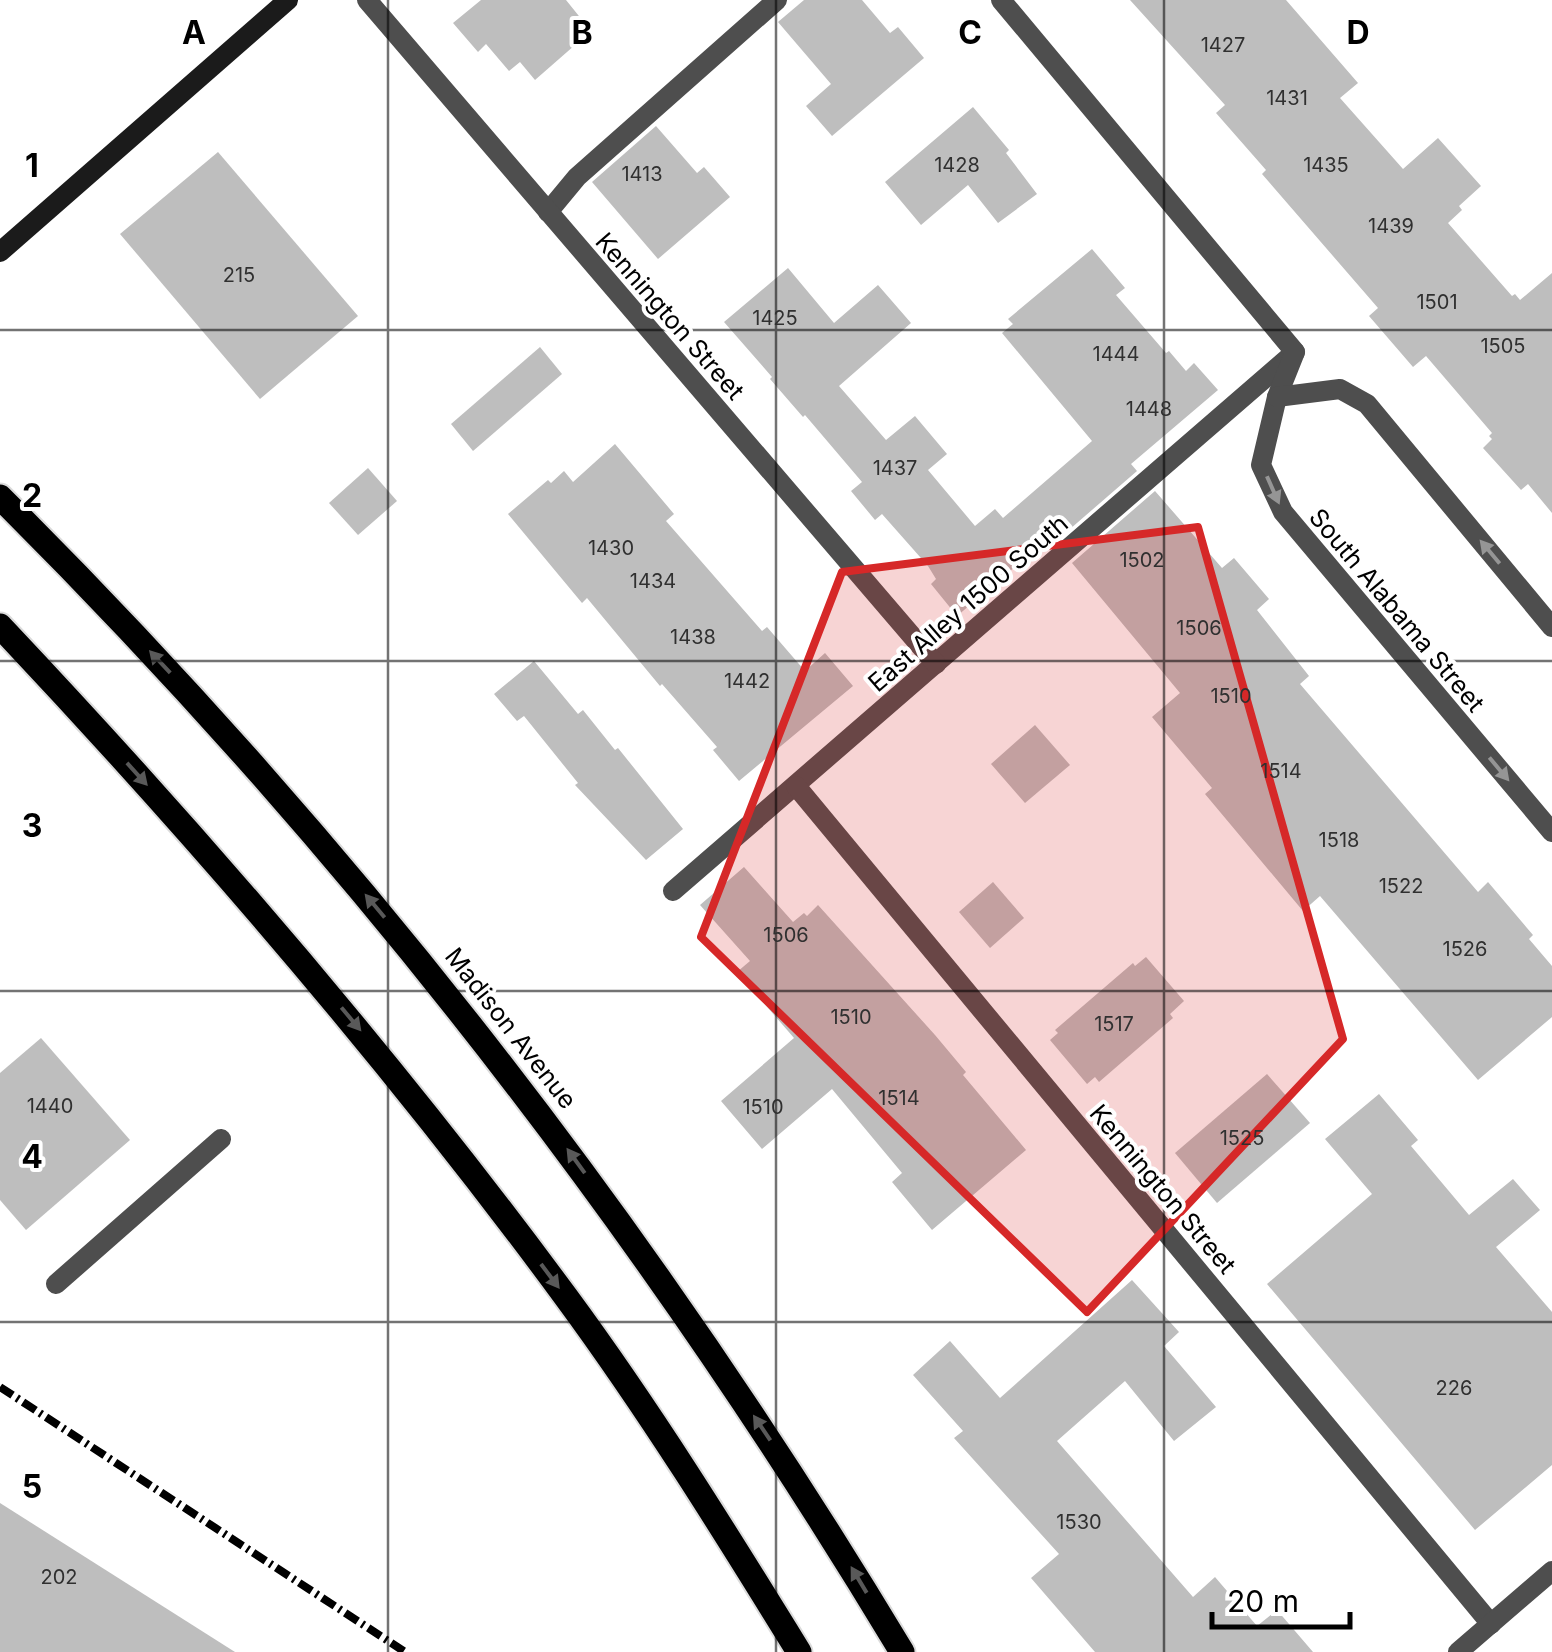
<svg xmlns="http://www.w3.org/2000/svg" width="1552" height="1652" font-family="Inter,sans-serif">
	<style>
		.building { fill: #bebebe }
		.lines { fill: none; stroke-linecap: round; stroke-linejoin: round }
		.primary-casing { stroke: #dbdbdb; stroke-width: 29 }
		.lane { stroke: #4e4e4e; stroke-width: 20 }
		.street { stroke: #4e4e4e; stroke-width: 20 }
		.secondary { stroke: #1b1b1b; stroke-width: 20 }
		.primary { stroke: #000; stroke-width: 25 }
		.rail { stroke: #000; stroke-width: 8; stroke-dasharray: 15 5 2.5 5; stroke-linecap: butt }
		.oneway { fill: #959595 }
		.oneway2 { fill: #595959 }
		.marked { fill: #d62828; fill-opacity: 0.2; stroke: #d62828; stroke-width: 8; stroke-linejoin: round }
		.grid { fill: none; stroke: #000; stroke-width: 2.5; stroke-opacity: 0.55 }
		.labels { text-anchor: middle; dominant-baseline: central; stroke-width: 8; stroke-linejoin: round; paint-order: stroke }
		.number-label { font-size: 20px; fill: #303030 }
		.street-label { font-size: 25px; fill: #000; stroke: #fff }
		.grid-label { font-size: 32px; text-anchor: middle; font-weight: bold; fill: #000; stroke: #fff; stroke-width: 8; stroke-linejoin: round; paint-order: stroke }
	</style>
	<rect width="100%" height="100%" fill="#fff"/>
	<!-- building -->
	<g class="building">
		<polygon points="481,0 566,0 591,31 535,80 520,62 509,71 486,44 478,52 453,23"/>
		<polygon points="804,0 862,0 890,33 898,27 924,58 832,136 806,106 831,84 778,22"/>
		<polygon points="1130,0 1286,0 1358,83 1340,98 1403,169 1438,138 1481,186 1459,206 1462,210 1448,223 1512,296 1515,294 1520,300 1552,273 1552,513 1528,484 1521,490 1483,448 1492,439 1489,436 1492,433 1426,356 1413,367 1369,316 1378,308 1262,174 1266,170 1216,113 1225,105"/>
		<polygon points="973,107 1009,150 1006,153 1037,194 998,223 968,185 921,225 885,182"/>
		<polygon points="656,126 697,173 704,167 730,197 658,259 592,182"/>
		<polygon points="218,152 358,316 260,399 120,234"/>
		<polygon points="1092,249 1125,288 1116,295 1166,353 1169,351 1186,371 1194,363 1218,390 1131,464 1137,471 1055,542 1050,537 957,616 931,584 936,579 928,566 882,514 875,520 851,491 862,482 805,415 803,417 770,379 772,377 724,322 788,268 834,323 878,285 911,323 839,386 886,440 915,416 947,454 928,470 975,526 995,509 1003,518 1092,441 1002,333 1013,324 1008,319"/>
		<polygon points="540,347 562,374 473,451 451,424"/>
		<polygon points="615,444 674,514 666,521 762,631 767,627 805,671 825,653 853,686 739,781 713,750 717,747 662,684 660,686 587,598 582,603 508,514 548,480 551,483 564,471 573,482"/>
		<polygon points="368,468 397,501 358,535 329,503"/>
		<polygon points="1155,491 1222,568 1234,558 1269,599 1257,610 1309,676 1300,684 1478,892 1488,882 1533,935 1529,939 1552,966 1552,1017 1478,1080 1320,896 1303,911 1205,794 1212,788 1152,717 1180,693 1072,563"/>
		<polygon points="534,661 578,714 583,710 615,750 618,748 683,829 646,860 575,785 578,783 524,716 517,721 494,694"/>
		<polygon points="1035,725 1070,765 1025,803 991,764"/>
		<polygon points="744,867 793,922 804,913 807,916 818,905 935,1035 966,1072 963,1075 1026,1150 932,1230 892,1182 902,1173 832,1089 762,1149 721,1101 794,1038 737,972 750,961 700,905"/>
		<polygon points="993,882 1024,918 990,948 959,912"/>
		<polygon points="1146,957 1184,1001 1170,1014 1173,1018 1099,1082 1095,1077 1087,1084 1050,1040 1058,1033 1055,1030 1133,963 1135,966"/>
		<polygon points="41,1038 130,1140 26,1230 0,1200 0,1073"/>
		<polygon points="1267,1074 1310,1123 1217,1203 1175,1153"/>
		<polygon points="1379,1094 1418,1140 1411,1146 1469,1215 1513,1179 1540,1210 1496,1247 1552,1312 1552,1465 1475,1530 1267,1284 1372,1194 1325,1139"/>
		<polygon points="1132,1280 1179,1332 1164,1346 1216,1407 1174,1441 1125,1381 1057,1441 1193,1597 1215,1577 1257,1626 1277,1610 1313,1652 1095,1652 1031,1578 1059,1554 954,1438 963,1431 913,1375 950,1341 1000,1398"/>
		<polygon points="0,1503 235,1652 0,1652"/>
	</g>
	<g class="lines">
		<defs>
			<g id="primary">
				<path d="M0,497C348,843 649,1231 902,1652"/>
				<path d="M0,626C201,839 392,1061 566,1297C650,1411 725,1532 799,1652"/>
			</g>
		</defs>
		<!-- primary casing -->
		<use href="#primary" class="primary-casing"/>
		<!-- lane -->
		<g class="lane">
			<polyline points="548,212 577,177 777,0"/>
			<polyline points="673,891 1295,352"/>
			<polyline points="56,1284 221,1139"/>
		</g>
		<!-- street -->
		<g class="street">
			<polyline points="367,0 936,664"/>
			<polyline points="1001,0 1295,352 1277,397 1261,465 1283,512 1552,832"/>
			<polyline points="1277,397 1340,389 1367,404 1552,627"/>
			<polyline points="796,786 1491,1624"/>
			<polyline points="1458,1652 1552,1571"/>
		</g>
		<!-- secondary -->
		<polyline class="secondary" points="0,252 288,0"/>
		<!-- primary -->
		<use href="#primary" class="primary"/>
		<!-- rail -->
		<polyline class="rail" points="0,1387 405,1652"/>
	</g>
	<!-- one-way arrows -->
	<defs><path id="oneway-solid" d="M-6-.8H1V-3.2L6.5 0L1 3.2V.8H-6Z" transform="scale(2.5)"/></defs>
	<g class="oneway">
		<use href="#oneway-solid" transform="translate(1273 490) rotate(66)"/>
		<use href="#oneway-solid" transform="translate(1490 552) rotate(-130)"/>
		<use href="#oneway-solid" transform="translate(1499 769) rotate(50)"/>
	</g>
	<g class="oneway2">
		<use href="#oneway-solid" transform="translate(160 662) rotate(-133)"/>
		<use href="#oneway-solid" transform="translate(137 774) rotate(48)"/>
		<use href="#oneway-solid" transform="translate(375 906) rotate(-130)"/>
		<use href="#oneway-solid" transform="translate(351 1019) rotate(50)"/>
		<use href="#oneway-solid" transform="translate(576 1161) rotate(-126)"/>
		<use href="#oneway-solid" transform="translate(550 1276) rotate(53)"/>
		<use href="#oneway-solid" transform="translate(762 1428) rotate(-124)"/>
		<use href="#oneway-solid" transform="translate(859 1580) rotate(-121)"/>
	</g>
	<!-- marked area -->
	<path class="marked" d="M1198,527L1343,1039L1087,1312L701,937L842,572Z"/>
	<!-- grid -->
	<path class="grid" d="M388,0V1652M776,0V1652M1164,0V1652M0,330H1552M0,661H1552M0,991H1552M0,1322H1552"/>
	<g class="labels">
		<!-- number labels -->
		<g class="number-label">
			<text x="1223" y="45">1427</text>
			<text x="1287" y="98">1431</text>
			<text x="957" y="165">1428</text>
			<text x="1326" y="165">1435</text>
			<text x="642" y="174">1413</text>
			<text x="1391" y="226">1439</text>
			<text x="239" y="275">215</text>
			<text x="1437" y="302">1501</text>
			<text x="775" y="318">1425</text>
			<text x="1503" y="346">1505</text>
			<text x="1116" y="354">1444</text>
			<text x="1149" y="409">1448</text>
			<text x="895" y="468">1437</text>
			<text x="611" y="548">1430</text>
			<text x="1142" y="560">1502</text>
			<text x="653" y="581">1434</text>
			<text x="1199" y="628">1506</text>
			<text x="693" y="637">1438</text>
			<text x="747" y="681">1442</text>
			<text x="1231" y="696">1510</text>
			<text x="1281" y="771">1514</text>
			<text x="1339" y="840">1518</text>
			<text x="1401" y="886">1522</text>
			<text x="786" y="935">1506</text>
			<text x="1465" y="949">1526</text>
			<text x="851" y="1017">1510</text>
			<text x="1114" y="1024">1517</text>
			<text x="899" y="1098">1514</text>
			<text x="50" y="1106">1440</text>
			<text x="763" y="1107">1510</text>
			<text x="1242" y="1138">1525</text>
			<text x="1454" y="1388">226</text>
			<text x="1079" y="1522">1530</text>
			<text x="59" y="1577">202</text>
		</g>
		<!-- street labels -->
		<g class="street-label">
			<text transform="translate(670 316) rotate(49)">Kennington Street</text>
			<text transform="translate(968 603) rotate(-41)">East Alley 1500 South</text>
			<text transform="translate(1397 610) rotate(50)">South Alabama Street</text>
			<text transform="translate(511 1028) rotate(52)">Madison Avenue</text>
			<text transform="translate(1163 1189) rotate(50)">Kennington Street</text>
		</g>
	</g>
	<g class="grid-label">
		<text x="194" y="44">A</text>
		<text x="582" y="44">B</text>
		<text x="970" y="44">C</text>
		<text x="1358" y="44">D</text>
		<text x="32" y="177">1</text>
		<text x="32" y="507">2</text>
		<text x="32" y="837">3</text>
		<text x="32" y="1168">4</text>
		<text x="32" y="1498">5</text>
	</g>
	<!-- scale -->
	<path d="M1212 1612v15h138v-15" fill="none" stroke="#000000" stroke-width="5"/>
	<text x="1227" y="1612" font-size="30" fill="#000000" stroke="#ffffff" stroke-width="8" paint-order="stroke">20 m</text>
</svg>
